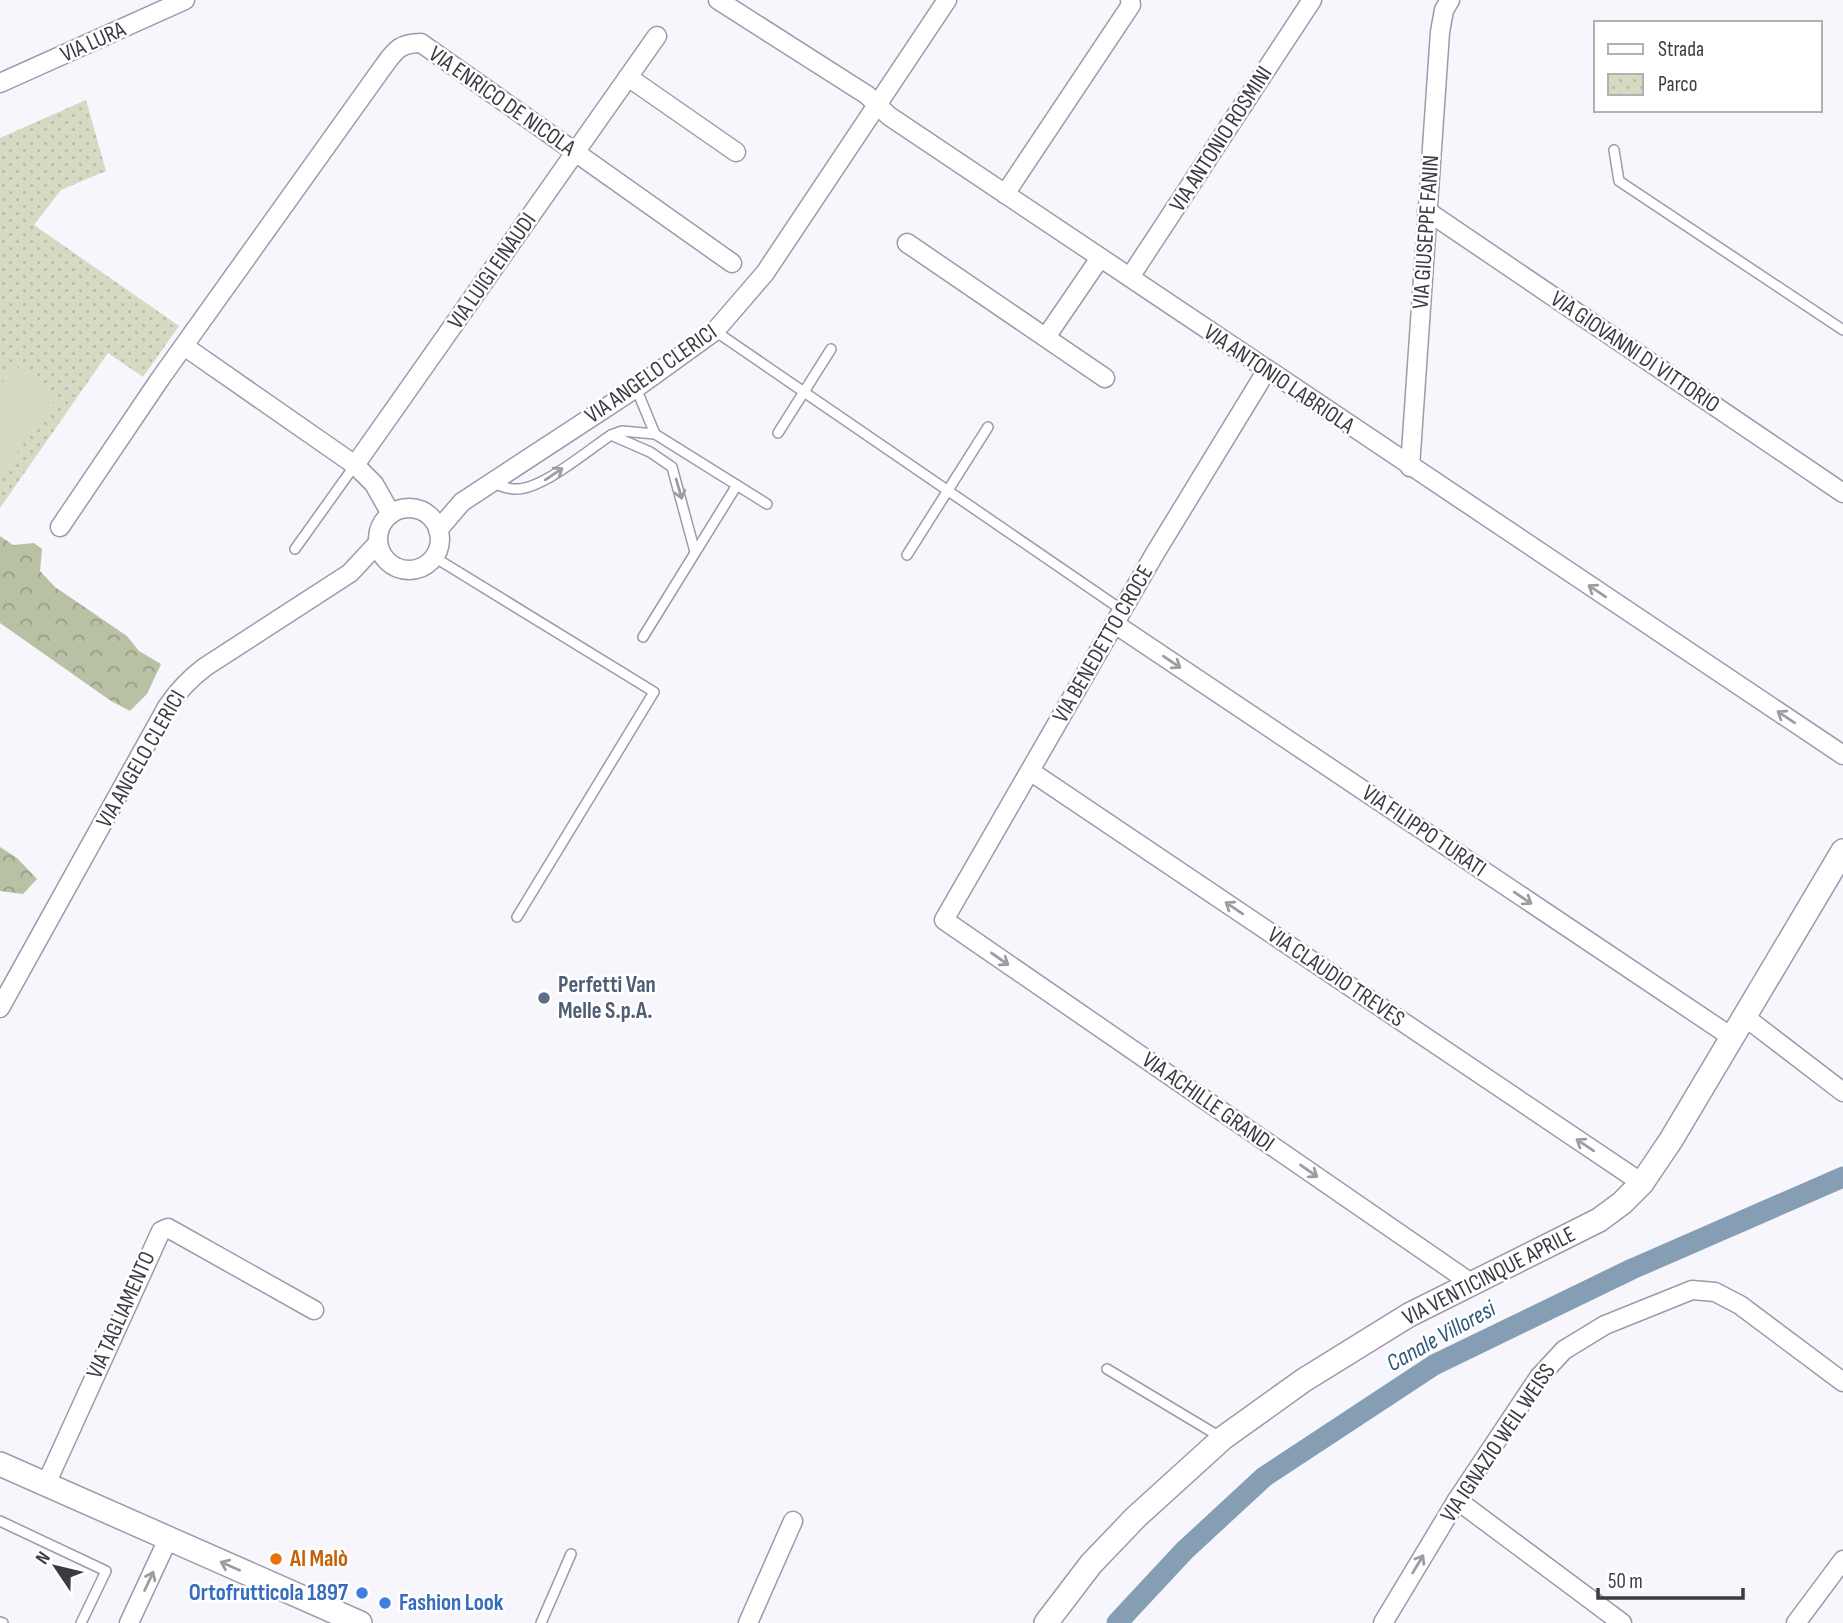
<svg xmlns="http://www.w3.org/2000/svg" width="1843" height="1623" font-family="'Sofia Sans Condensed',sans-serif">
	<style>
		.forest { fill: url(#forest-crowns) }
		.park { fill: url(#park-dots) }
		.pitch { fill: #d4dbc2 }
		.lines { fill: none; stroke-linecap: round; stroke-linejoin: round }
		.canal { stroke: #869eb3; stroke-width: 21 }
		.service-casing { stroke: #9f99aa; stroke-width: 12 }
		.minor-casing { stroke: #9f99aa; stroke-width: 21 }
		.tertiary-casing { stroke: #9f99aa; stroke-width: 26 }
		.service { stroke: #fff; stroke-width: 9 }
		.minor { stroke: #fff; stroke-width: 18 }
		.tertiary { stroke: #fff; stroke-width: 23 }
		.oneway { stroke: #9e9ca0 }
		.service-dot { fill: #5c6f8a; stroke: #fff; stroke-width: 2.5 }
		.food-dot { fill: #e8710a; stroke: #fff; stroke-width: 2.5 }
		.shop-dot { fill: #3f7fe0; stroke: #fff; stroke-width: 2.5 }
		.labels { text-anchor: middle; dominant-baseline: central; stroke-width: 5; stroke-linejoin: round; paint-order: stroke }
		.street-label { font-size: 23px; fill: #3d3a42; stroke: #fff }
		.service-label { font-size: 23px; font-weight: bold; fill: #4e5e75; stroke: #fff; text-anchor: start }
		.food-label { font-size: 23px; font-weight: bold; fill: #c56008; stroke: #fff; text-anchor: start }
		.shop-label { font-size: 23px; font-weight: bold; fill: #366cbe; stroke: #fff; text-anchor: end }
		.water-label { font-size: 24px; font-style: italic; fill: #2f5979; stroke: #fff }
	</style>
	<defs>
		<pattern id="forest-crowns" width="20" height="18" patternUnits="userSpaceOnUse" patternTransform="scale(1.75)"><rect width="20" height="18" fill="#b9c1a4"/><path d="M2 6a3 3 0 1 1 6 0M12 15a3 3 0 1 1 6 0" fill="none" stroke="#989e87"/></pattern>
		<pattern id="park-dots" width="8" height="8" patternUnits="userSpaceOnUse" patternTransform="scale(1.75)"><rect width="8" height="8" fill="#d4dbc2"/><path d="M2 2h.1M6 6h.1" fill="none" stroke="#b7bda8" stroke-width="1.8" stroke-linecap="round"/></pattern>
	</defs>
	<rect width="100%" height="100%" fill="#f8f6fd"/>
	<!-- forest -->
	<g class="forest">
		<polygon points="0,536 13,545 34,543 42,549 40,571 55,587 127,636 139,651 161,664 147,694 130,711 111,701 0,623"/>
		<polygon points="0,847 17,858 37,879 23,894 0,891"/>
	</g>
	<!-- park -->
	<polygon class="park" points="86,100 106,171 61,190 34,225 179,326 143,377 108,353 0,508 0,138"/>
	<!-- pitch -->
	<polygon class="pitch" points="15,365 58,396 0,477 0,386"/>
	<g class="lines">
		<!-- canal -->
		<polyline class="canal" points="1117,1623 1184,1551 1264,1477 1434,1365 1632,1269 1843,1177"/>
		<defs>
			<g id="service">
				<polyline points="1614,150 1619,181 1843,330"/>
				<polyline points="715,331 1122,610"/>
				<polyline points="778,433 831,349"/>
				<polyline points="655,434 767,504"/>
				<polyline points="611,435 650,452 672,467 695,552"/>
				<path d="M492,483C499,485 507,489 514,489C541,491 588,450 611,435L622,431L655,434L636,388"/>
				<polyline points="295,549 355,465"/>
				<polyline points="907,555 988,427"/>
				<polyline points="434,557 654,692 517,917"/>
				<polyline points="643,637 737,485"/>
				<polyline points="1107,1369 1222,1438"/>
				<polyline points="0,1521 106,1571 81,1623"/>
				<polyline points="0,1622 3,1623"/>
				<polyline points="541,1623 571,1554"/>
			</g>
			<g id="minor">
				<polyline points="718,0 867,95 889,116 1843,755"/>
				<polyline points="628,77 736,152"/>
				<polyline points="0,83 185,0"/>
				<polyline points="1005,194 1131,5 1130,0"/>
				<polyline points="1427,211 1843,493"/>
				<polyline points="907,243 1105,378"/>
				<polyline points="1130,277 1312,0"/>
				<polyline points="1046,337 1100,258"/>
				<polyline points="184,346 355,465 374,484 391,514"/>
				<polyline points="1267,370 1154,555 944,920 1471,1283"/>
				<polyline points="355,465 657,36"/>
				<polyline points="1410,467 1440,32 1444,10 1450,0"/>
				<circle cx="409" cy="539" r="31"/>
				<path d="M60,527L160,379L383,67C395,51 399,43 421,43L732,263"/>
				<polyline points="438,530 462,502 636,388 715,331 765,273 947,0"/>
				<polyline points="1115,624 1733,1038"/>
				<polyline points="1030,771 1642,1183"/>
				<path d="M0,1008L167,707C178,691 189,679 205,667L350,573L378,543"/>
				<polyline points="1745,1017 1843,1092"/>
				<polyline points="46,1484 161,1231 168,1228 314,1310"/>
				<polyline points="1457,1500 1622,1623"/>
				<polyline points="129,1623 168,1539"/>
				<polyline points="748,1623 793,1521"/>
				<polyline points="1383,1623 1457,1500 1539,1377 1564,1350 1605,1325 1692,1290 1715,1292 1740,1305 1843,1382"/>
				<polyline points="1796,1623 1843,1560"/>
			</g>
			<g id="tertiary">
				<polyline points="0,1464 360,1623"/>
				<polyline points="1046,1623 1091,1564 1136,1517 1223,1438 1304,1380 1409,1315 1599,1220 1622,1203 1642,1183 1671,1140 1843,851"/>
			</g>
		</defs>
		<!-- service casing -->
		<use href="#service" class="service-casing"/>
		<!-- minor casing -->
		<use href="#minor" class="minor-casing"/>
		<!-- tertiary casing -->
		<use href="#tertiary" class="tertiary-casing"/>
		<!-- service -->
		<use href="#service" class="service"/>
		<!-- minor -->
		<use href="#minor" class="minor"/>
		<!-- tertiary -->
		<use href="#tertiary" class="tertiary"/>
	</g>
	<!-- one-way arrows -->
	<defs><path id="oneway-shaft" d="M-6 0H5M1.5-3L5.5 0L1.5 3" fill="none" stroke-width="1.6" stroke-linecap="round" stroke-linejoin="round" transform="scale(1.75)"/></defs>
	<g class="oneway">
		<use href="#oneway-shaft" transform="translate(554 474) rotate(-34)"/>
		<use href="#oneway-shaft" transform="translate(679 489) rotate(74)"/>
		<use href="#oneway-shaft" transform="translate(1597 591) rotate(-146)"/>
		<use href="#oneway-shaft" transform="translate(1172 662) rotate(34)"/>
		<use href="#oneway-shaft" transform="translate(1786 717) rotate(-146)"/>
		<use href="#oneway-shaft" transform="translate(1523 898) rotate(34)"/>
		<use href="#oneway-shaft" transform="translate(1234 908) rotate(-146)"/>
		<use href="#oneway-shaft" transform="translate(1000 959) rotate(35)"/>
		<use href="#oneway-shaft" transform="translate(1585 1145) rotate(-146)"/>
		<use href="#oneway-shaft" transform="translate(1309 1171) rotate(35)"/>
		<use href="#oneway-shaft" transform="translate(1418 1564) rotate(-59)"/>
		<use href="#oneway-shaft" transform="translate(230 1566) rotate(-156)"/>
		<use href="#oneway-shaft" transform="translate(149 1581) rotate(-65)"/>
	</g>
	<!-- markers -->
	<circle class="service-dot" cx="544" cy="998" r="7"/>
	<circle class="food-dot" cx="276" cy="1559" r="7"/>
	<g class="shop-dot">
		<circle cx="362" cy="1593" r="7"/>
		<circle cx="385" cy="1603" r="7"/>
	</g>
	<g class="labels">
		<!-- street labels -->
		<g class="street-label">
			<text transform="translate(93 42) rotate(-24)">VIA LURA</text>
			<text transform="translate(502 101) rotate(35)">VIA ENRICO DE NICOLA</text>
			<text transform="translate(1221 139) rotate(-57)">VIA ANTONIO ROSMINI</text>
			<text transform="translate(1426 232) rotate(-86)">VIA GIUSEPPE FANIN</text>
			<text transform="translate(492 271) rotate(-55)">VIA LUIGI EINAUDI</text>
			<text transform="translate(1635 352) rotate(34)">VIA GIOVANNI DI VITTORIO</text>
			<text transform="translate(651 374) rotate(-35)">VIA ANGELO CLERICI</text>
			<text transform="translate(1279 379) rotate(34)">VIA ANTONIO LABRIOLA</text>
			<text transform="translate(1103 644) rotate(-60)">VIA BENEDETTO CROCE</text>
			<text transform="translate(141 759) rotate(-60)">VIA ANGELO CLERICI</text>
			<text transform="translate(1424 831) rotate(34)">VIA FILIPPO TURATI</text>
			<text transform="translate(1336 977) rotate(34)">VIA CLAUDIO TREVES</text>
			<text transform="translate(1208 1102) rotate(35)">VIA ACHILLE GRANDI</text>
			<text transform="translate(1489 1276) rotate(-27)">VIA VENTICINQUE APRILE</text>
			<text transform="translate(121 1315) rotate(-66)">VIA TAGLIAMENTO</text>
			<text transform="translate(1498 1443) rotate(-56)">VIA IGNAZIO WEIL WEISS</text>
		</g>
		<!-- service labels -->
		<g class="service-label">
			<text x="558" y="985">Perfetti Van<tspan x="558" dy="26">Melle S.p.A.</tspan></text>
		</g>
		<!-- food labels -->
		<g class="food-label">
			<text x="290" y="1559">Al Malò</text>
		</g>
		<!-- shop labels -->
		<g class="shop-label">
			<text x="348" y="1593">Ortofrutticola 1897</text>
			<text x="399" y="1603" text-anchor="start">Fashion Look</text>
		</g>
		<!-- water labels -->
		<g class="water-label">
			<text transform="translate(1441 1336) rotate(-29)">Canale Villoresi</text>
		</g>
	</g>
	<!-- legend -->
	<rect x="1594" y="21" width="228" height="91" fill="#ffffff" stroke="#b1b0b3" stroke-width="2"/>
	<rect x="1608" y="44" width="35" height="10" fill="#ffffff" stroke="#b1b0b3" stroke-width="2"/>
	<text x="1658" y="56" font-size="21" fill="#3d3a42">Strada</text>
	<rect x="1608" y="74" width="35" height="21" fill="url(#park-dots)" stroke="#b1b0b3" stroke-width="2"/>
	<text x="1658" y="91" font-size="21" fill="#3d3a42">Parco</text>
	<!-- north arrow -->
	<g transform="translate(56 1567) rotate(305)" stroke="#ffffff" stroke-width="5" paint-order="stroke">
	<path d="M0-5L12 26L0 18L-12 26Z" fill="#3d3a42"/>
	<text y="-10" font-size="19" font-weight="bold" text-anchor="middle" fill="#3d3a42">N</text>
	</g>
	<!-- scale -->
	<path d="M1598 1588v10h145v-10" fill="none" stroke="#3d3a42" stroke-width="3.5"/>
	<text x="1608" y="1588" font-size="21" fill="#3d3a42" stroke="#ffffff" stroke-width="5" paint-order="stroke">50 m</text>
</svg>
